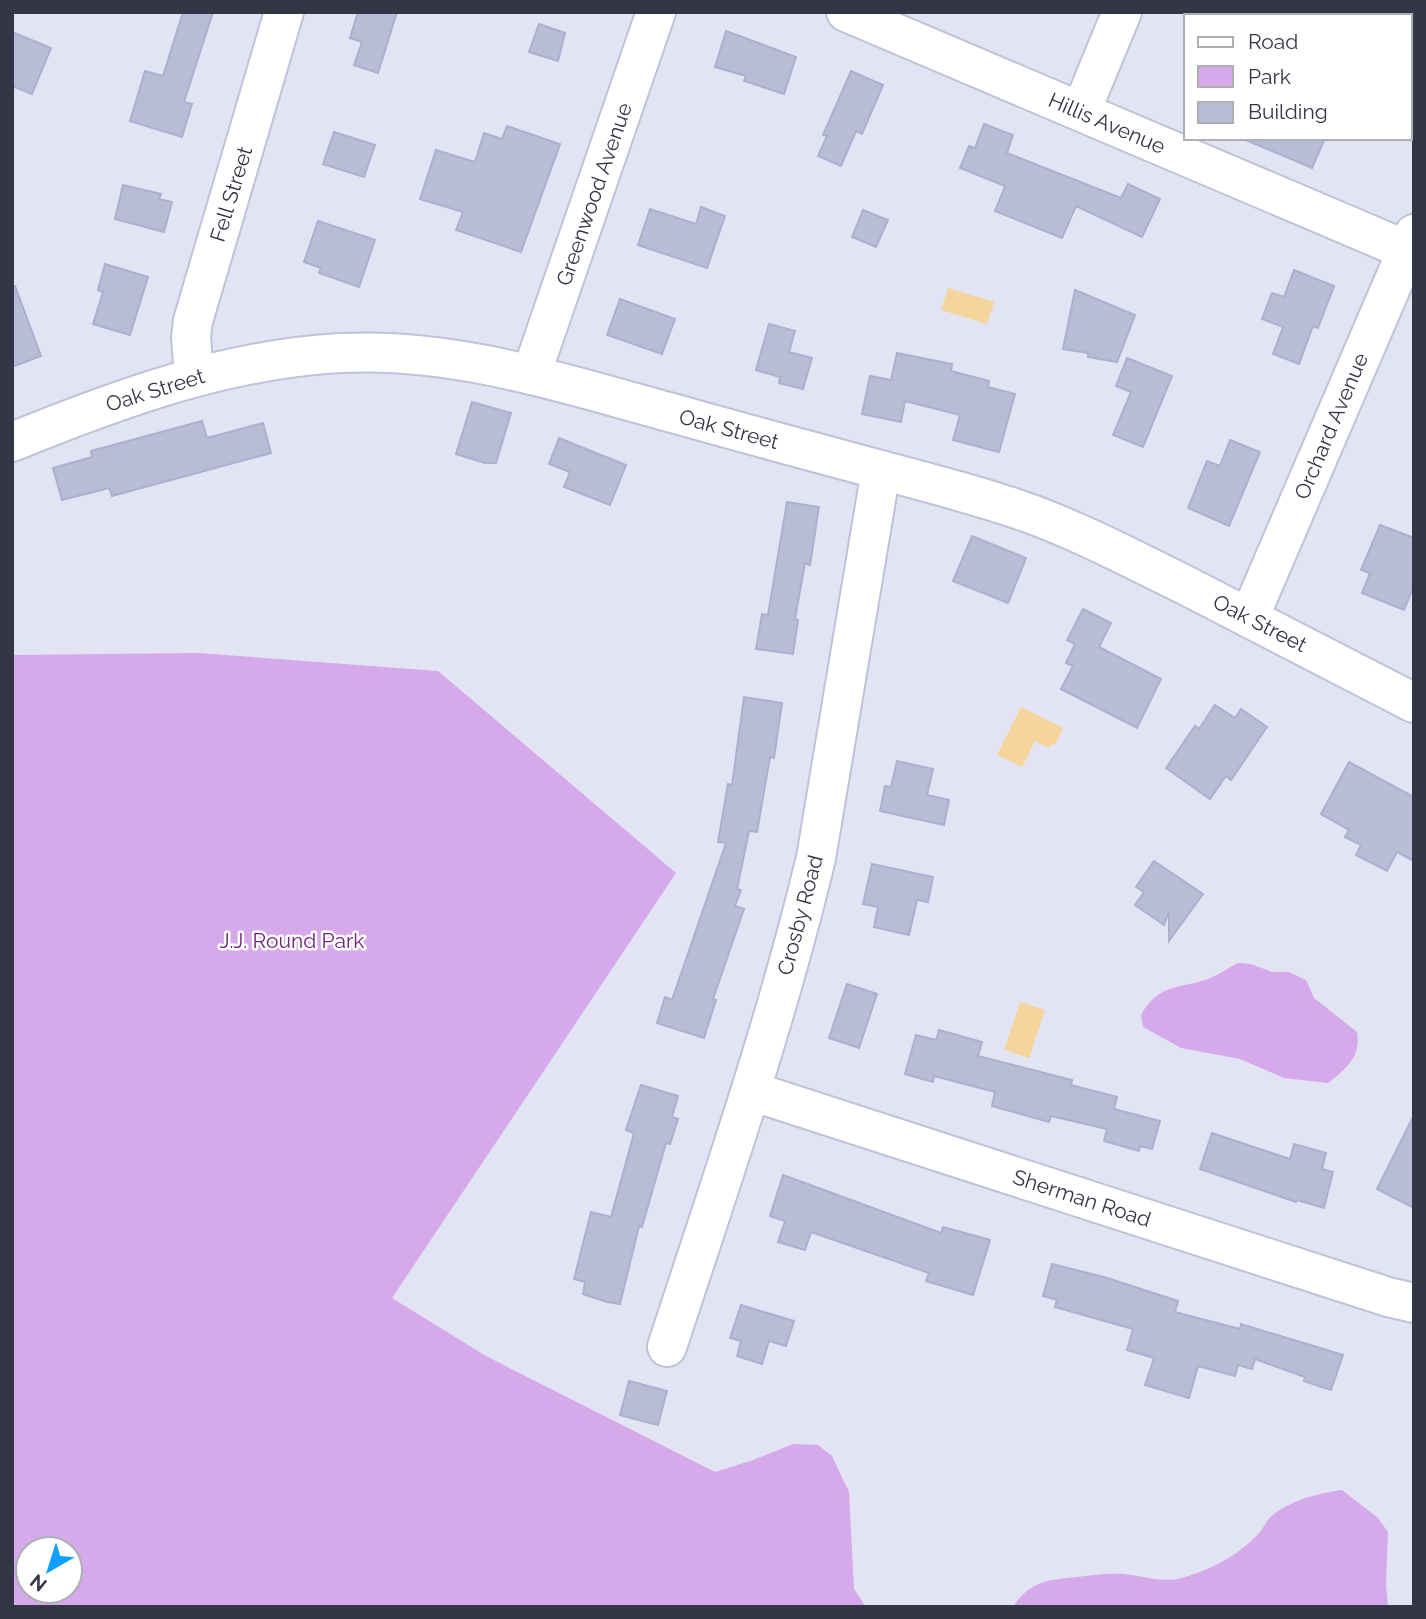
<svg xmlns="http://www.w3.org/2000/svg" width="1426" height="1619" font-family="Raleway,sans-serif">
	<style>
		.green { fill: #d6a9ea; fill-rule: evenodd }
		.water { fill: #f4d59b }
		.building { fill: #b8bcd5; stroke: #abb0d0; stroke-width: 2 }
		.lines { fill: none; stroke-linecap: round; stroke-linejoin: round }
		.minor-casing { stroke: #bfc2d9; stroke-width: 42 }
		.minor { stroke: #fff; stroke-width: 38 }
		.labels { text-anchor: middle; dominant-baseline: central; stroke-width: 5; stroke-linejoin: round; paint-order: stroke }
		.street-label { font-size: 21px; fill: #333645; stroke: #fff }
		.park-label { font-size: 21px; fill: #6e2379; stroke: #fff }
	</style>
	<rect width="100%" height="100%" fill="#e3e4f3"/>
	<!-- green -->
	<g class="green">
		<path d="M198,653L438,671L676,873L392,1298L486,1356L715,1472L753,1460L793,1444L818,1445L832,1456L849,1492L854,1589L866,1607H12V655ZM28,1549H70V1591H28Z"/>
		<path d="M1238,963L1251,964L1272,972H1289L1306,980L1314,998L1357,1032C1361,1057 1347,1068 1328,1083L1284,1078L1240,1059L1181,1048L1143,1027L1141,1015C1158,984 1178,989 1208,979C1218,975 1228,968 1238,963Z"/>
		<path d="M1342,1490L1378,1518L1388,1532L1386,1584L1388,1607H1013C1030,1581 1048,1580 1077,1577C1093,1575 1109,1573 1125,1574C1141,1576 1161,1582 1178,1579C1208,1571 1239,1556 1260,1532C1264,1527 1267,1519 1273,1515C1291,1500 1320,1493 1342,1490Z"/>
	</g>
	<!-- water -->
	<g class="water">
		<polygon points="948,288 994,302 987,324 941,310"/>
		<polygon points="1021,707 1063,728 1055,745 1052,744 1049,748 1035,741 1022,767 997,755"/>
		<polygon points="1020,1002 1045,1010 1029,1058 1004,1050"/>
	</g>
	<!-- building -->
	<g class="building">
		<polygon points="183,12 213,12 184,102 192,104 182,137 130,121 145,71 163,76"/>
		<polygon points="358,12 397,12 378,73 354,65 362,42 350,38"/>
		<polygon points="539,24 565,33 558,61 529,52"/>
		<polygon points="726,31 796,57 784,94 744,81 746,76 715,67"/>
		<polygon points="12,32 51,48 32,94 12,86"/>
		<polygon points="851,71 883,85 862,134 856,131 841,166 818,156 827,136 823,135"/>
		<polygon points="984,124 1013,135 1007,153 1121,198 1128,184 1160,199 1142,237 1076,206 1062,238 995,211 1005,186 960,168 969,146 975,148"/>
		<polygon points="507,126 560,144 521,252 456,230 463,212 420,199 436,150 475,162 484,133 502,139"/>
		<polygon points="334,132 375,145 364,177 323,164"/>
		<polygon points="1241,138 1325,138 1312,168"/>
		<polygon points="123,185 161,194 159,199 172,202 164,232 115,219"/>
		<polygon points="701,207 725,216 707,268 638,245 650,209 696,224"/>
		<polygon points="863,210 888,220 876,247 852,237"/>
		<polygon points="318,221 375,240 359,287 319,273 321,268 304,262"/>
		<polygon points="105,264 148,277 130,335 93,324 103,292 98,290"/>
		<polygon points="1294,270 1334,286 1318,328 1313,326 1299,364 1273,354 1283,327 1262,319 1272,293 1284,297"/>
		<polygon points="15,286 41,356 12,367 12,287"/>
		<polygon points="1075,290 1135,315 1117,362 1088,357 1088,353 1063,349"/>
		<polygon points="620,299 675,319 662,354 607,335"/>
		<polygon points="769,324 795,331 789,352 812,358 803,389 779,383 780,377 756,370"/>
		<polygon points="897,353 952,364 951,371 989,381 988,387 1015,394 999,452 953,440 960,415 905,401 901,422 862,414 870,376 891,380"/>
		<polygon points="1127,358 1172,376 1143,447 1113,435 1131,392 1116,386"/>
		<polygon points="472,402 511,413 496,463 485,463 456,454"/>
		<polygon points="202,421 207,438 263,423 271,453 112,496 109,488 62,500 53,468 92,457 91,451"/>
		<polygon points="559,438 626,465 610,505 564,487 570,472 549,464"/>
		<polygon points="1230,440 1260,452 1229,526 1188,508 1207,461 1220,466"/>
		<polygon points="787,502 819,507 810,565 805,563 795,619 798,620 793,654 756,649 762,614 768,615"/>
		<polygon points="1380,525 1414,538 1414,586 1404,610 1362,593 1370,573 1361,570"/>
		<polygon points="972,536 1026,558 1008,603 953,581"/>
		<polygon points="1083,609 1111,623 1099,647 1161,679 1137,728 1061,689 1073,666 1066,663 1075,644 1067,640"/>
		<polygon points="744,697 782,703 774,758 770,757 757,832 749,831 737,889 741,890 735,906 744,909 713,999 716,1000 704,1038 657,1023 665,997 672,1000 726,843 718,842 728,784 732,785"/>
		<polygon points="1215,705 1235,718 1241,709 1267,727 1231,780 1226,776 1210,799 1166,768 1195,726 1199,729"/>
		<polygon points="897,761 933,769 927,795 949,800 944,825 880,811 885,786 891,787"/>
		<polygon points="1349,762 1414,797 1414,861 1397,852 1387,871 1356,855 1361,845 1345,837 1349,830 1321,814"/>
		<polygon points="1154,861 1203,894 1169,941 1169,912 1164,925 1135,905 1144,892 1136,887"/>
		<polygon points="872,864 933,877 928,902 917,900 909,935 874,927 878,907 863,904"/>
		<polygon points="847,984 877,994 859,1048 829,1038"/>
		<polygon points="939,1030 982,1042 978,1056 1072,1080 1071,1085 1117,1097 1114,1109 1160,1121 1152,1149 1140,1146 1139,1151 1104,1141 1107,1129 1051,1116 1049,1122 992,1106 995,1092 934,1076 933,1082 905,1074 916,1035 936,1040"/>
		<polygon points="641,1085 678,1096 672,1117 678,1119 670,1144 666,1143 642,1227 639,1226 620,1304 607,1302 583,1294 585,1282 574,1279 591,1212 611,1217 634,1133 626,1130"/>
		<polygon points="1414,1115 1414,1208 1377,1189"/>
		<polygon points="1212,1133 1290,1159 1294,1144 1326,1153 1322,1169 1333,1172 1324,1208 1297,1200 1296,1202 1200,1169"/>
		<polygon points="783,1175 941,1233 943,1227 990,1240 973,1295 926,1281 929,1273 811,1232 805,1250 778,1242 785,1221 770,1216"/>
		<polygon points="1052,1264 1104,1277 1178,1301 1175,1312 1240,1329 1241,1324 1343,1355 1331,1390 1304,1381 1305,1377 1255,1359 1252,1369 1238,1365 1235,1376 1198,1366 1189,1398 1145,1385 1154,1358 1127,1350 1133,1329 1055,1307 1057,1300 1043,1296"/>
		<polygon points="741,1305 794,1321 786,1346 769,1341 762,1364 737,1356 741,1341 730,1338"/>
		<polygon points="629,1381 667,1391 658,1425 620,1415"/>
	</g>
	<g class="lines">
		<defs>
			<g id="minor">
				<polyline points="846,12 1406,250"/>
				<polyline points="1081,111 1122,12"/>
				<polyline points="531,375 656,12"/>
				<polyline points="194,377 191,337 193,321 284,12"/>
				<path d="M12,442C118,399 226,359 341,353C456,347 565,384 676,414C743,433 810,451 877,469C929,483 982,496 1034,515C1087,535 1138,562 1189,587C1264,625 1339,664 1414,703"/>
				<polyline points="1249,618 1414,234"/>
				<polyline points="751,1091 1388,1297 1414,1303"/>
				<path d="M667,1347C720,1185 776,1024 816,858L881,470"/>
			</g>
		</defs>
		<!-- minor casing -->
		<use href="#minor" class="minor-casing"/>
		<!-- minor -->
		<use href="#minor" class="minor"/>
	</g>
	<g class="labels">
		<!-- street labels -->
		<g class="street-label">
			<text transform="translate(1107 123) rotate(23)">Hillis Avenue</text>
			<text transform="translate(231 194) rotate(-73)">Fell Street</text>
			<text transform="translate(594 194) rotate(-71)">Greenwood Avenue</text>
			<text transform="translate(155 390) rotate(-17)">Oak Street</text>
			<text transform="translate(1331 426) rotate(-67)">Orchard Avenue</text>
			<text transform="translate(729 429) rotate(15)">Oak Street</text>
			<text transform="translate(1260 623) rotate(27)">Oak Street</text>
			<text transform="translate(800 915) rotate(-75)">Crosby Road</text>
			<text transform="translate(1082 1198) rotate(18)">Sherman Road</text>
		</g>
		<!-- park labels -->
		<g class="park-label">
			<text x="292" y="940">J.J. Round Park</text>
		</g>
	</g>
	<!-- border -->
	<rect width="1426" height="1619" fill="none" stroke="#333645" stroke-width="28"/>
	<!-- legend -->
	<rect x="1184" y="14" width="228" height="126" fill="#ffffff" stroke="#adafb5" stroke-width="2"/>
	<rect x="1198" y="37" width="35" height="10" fill="#ffffff" stroke="#adafb5" stroke-width="2"/>
	<text x="1248" y="49" font-size="21" fill="#333645">Road</text>
	<rect x="1198" y="66" width="35" height="21" fill="#d6a9ea" stroke="#adafb5" stroke-width="2"/>
	<text x="1248" y="84" font-size="21" fill="#333645">Park</text>
	<rect x="1198" y="102" width="35" height="21" fill="#b8bcd5" stroke="#adafb5" stroke-width="2"/>
	<text x="1248" y="119" font-size="21" fill="#333645">Building</text>
	<!-- north arrow -->
	<g transform="translate(49 1570) rotate(219)"><circle r="33" fill="#ffffff" stroke="#adafb5" stroke-width="2"/>
	<path d="M0-5L12 26L0 18L-12 26Z" fill="#0ea0ff"/>
	<text y="-10" font-size="19" font-weight="bold" text-anchor="middle" fill="#333645">N</text>
	</g>
</svg>
